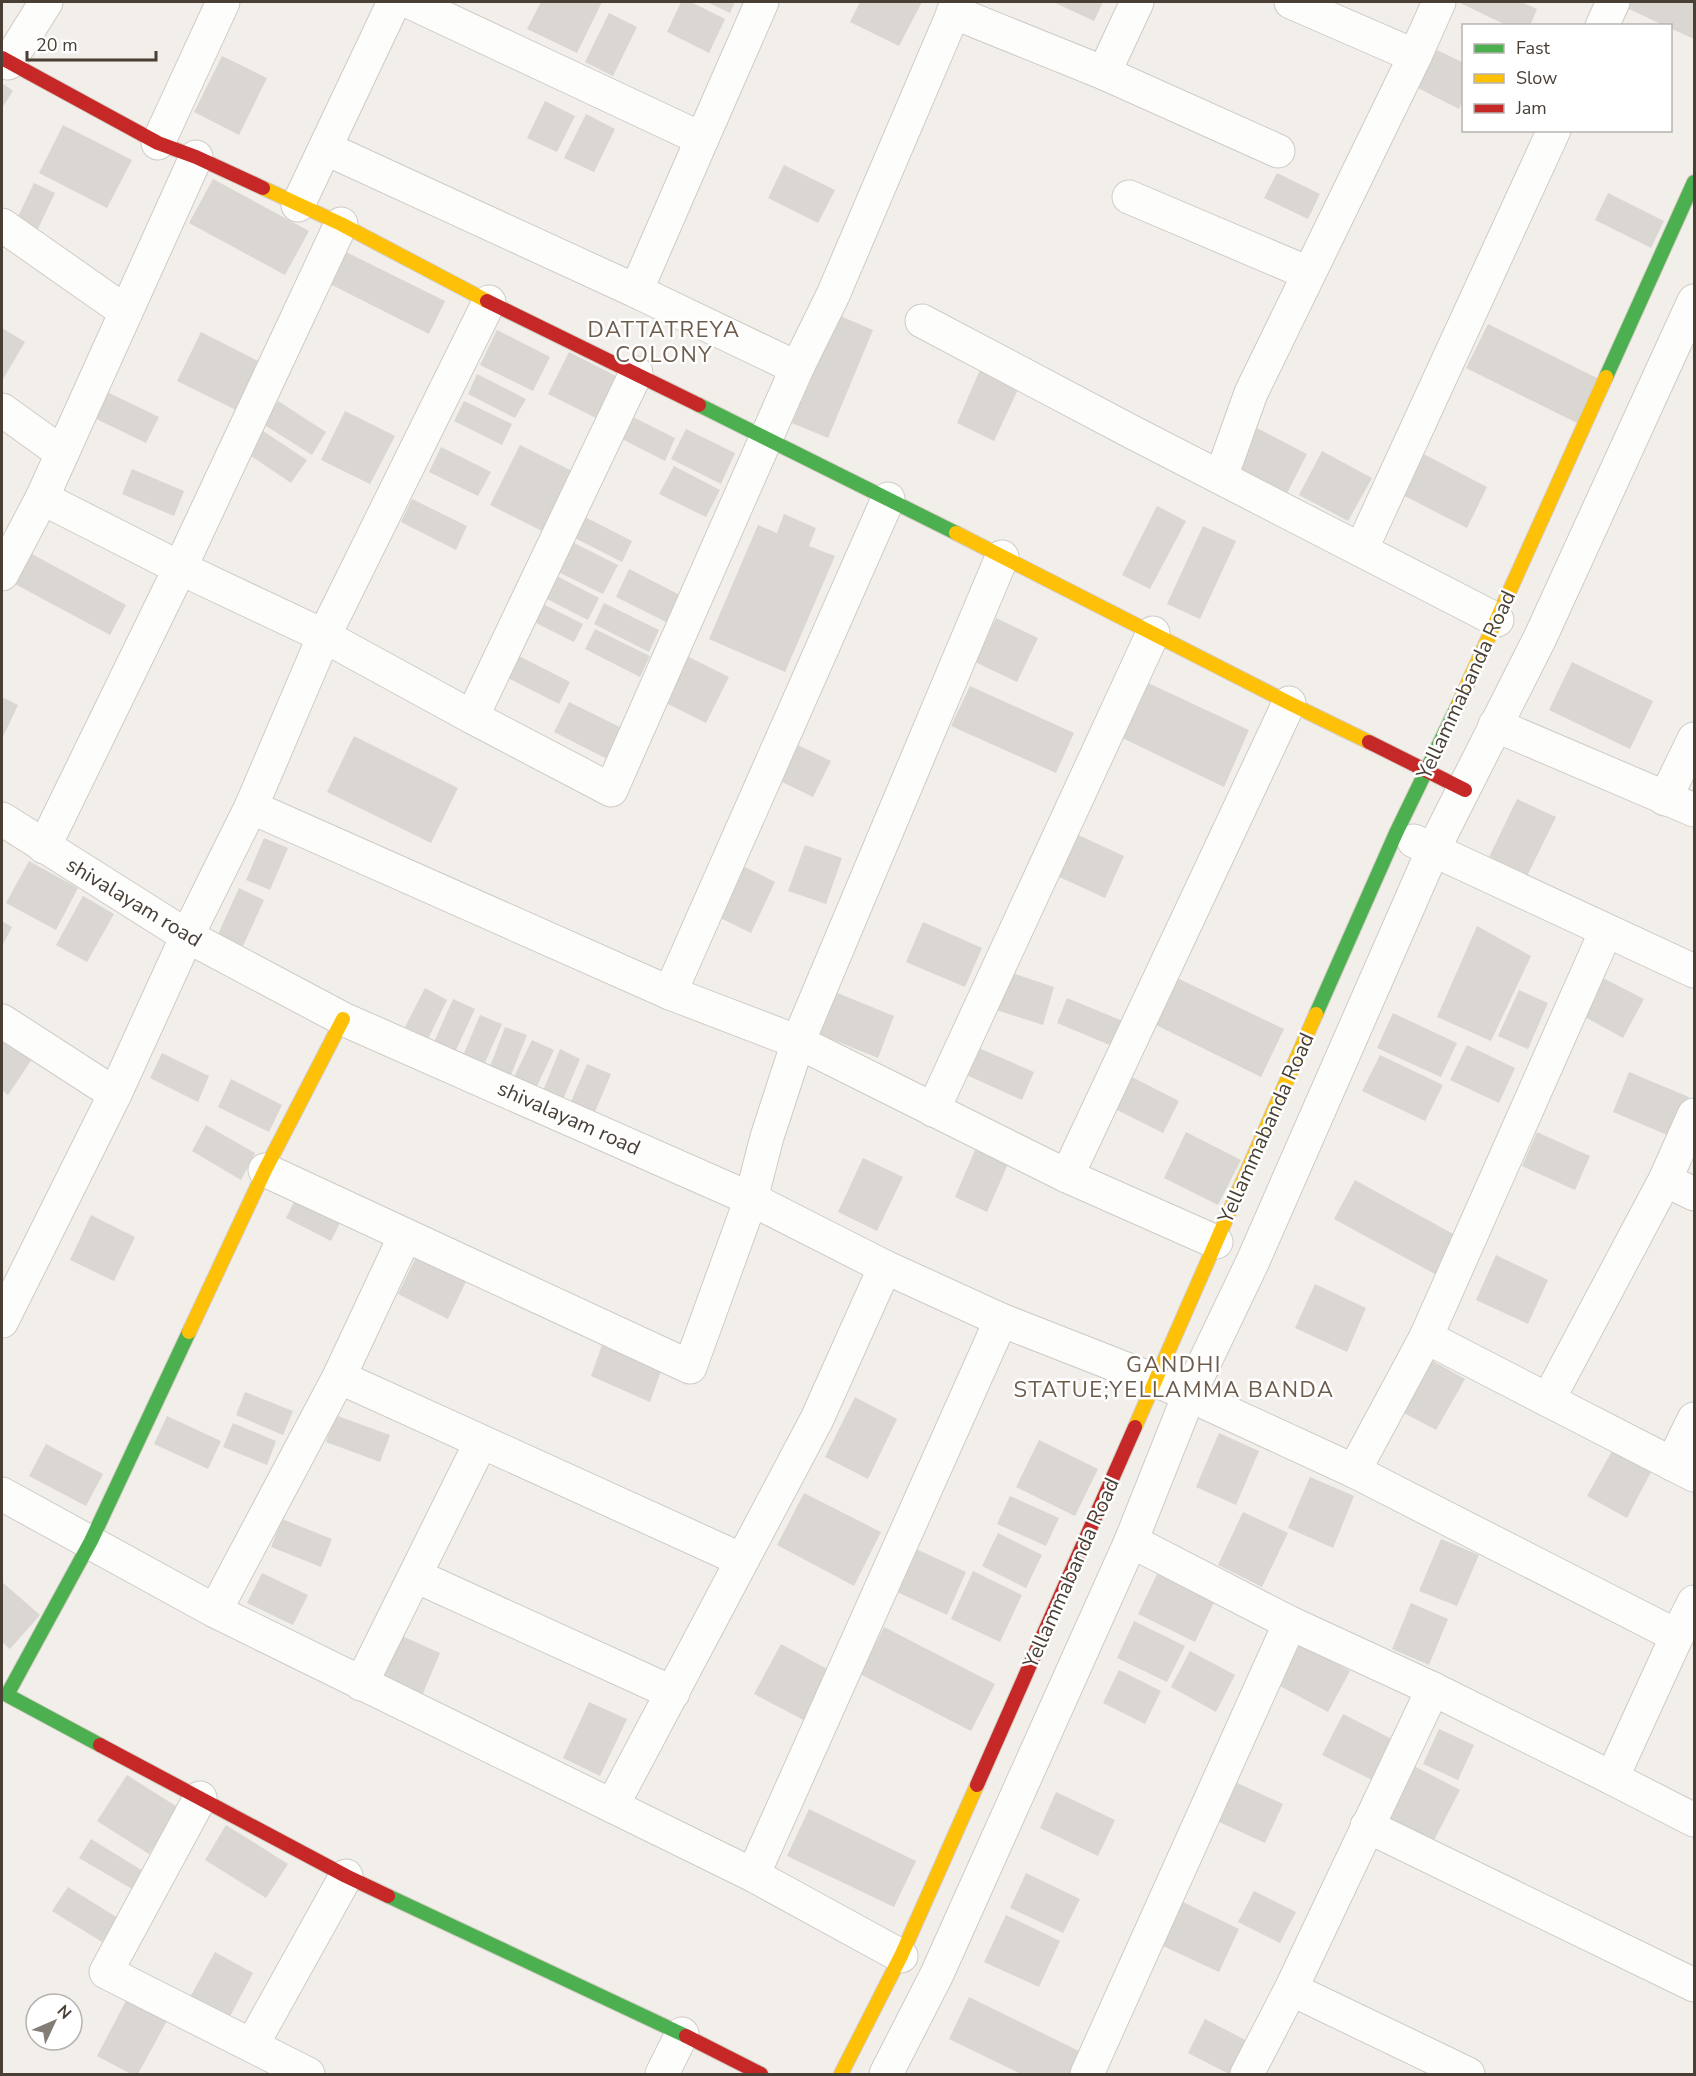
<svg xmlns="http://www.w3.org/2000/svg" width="1696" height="2076" font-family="'Nunito Sans',sans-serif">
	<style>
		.building { fill: #dad6d1 }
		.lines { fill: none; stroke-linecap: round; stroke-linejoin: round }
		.street-casing { stroke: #cfcbc7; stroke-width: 35 }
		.fast-casing { stroke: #d4cdc2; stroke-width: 16 }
		.slow-casing { stroke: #d4cdc2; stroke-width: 16 }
		.jam-casing { stroke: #d4cdc2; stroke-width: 16 }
		.street { stroke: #fdfdfc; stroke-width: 33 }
		.fast { stroke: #4caf50; stroke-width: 14 }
		.slow { stroke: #ffc107; stroke-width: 14 }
		.jam { stroke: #c62828; stroke-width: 14 }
		.labels { text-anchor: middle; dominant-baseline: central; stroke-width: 5; stroke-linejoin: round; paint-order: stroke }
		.street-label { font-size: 21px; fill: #493f35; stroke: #fff }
		.neighbourhood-label { font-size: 22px; letter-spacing: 1.5px; fill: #6d5c4c; stroke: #fff }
	</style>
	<rect width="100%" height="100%" fill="#f2efeb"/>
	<!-- building -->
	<g class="building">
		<polygon points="541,2 602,2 577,53 527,29"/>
		<polygon points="681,2 691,2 725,19 709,53 667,32"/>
		<polygon points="707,2 735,2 730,13"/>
		<polygon points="860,2 922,2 899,46 850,22"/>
		<polygon points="1053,2 1103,2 1094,21"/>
		<polygon points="1458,2 1521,2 1537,9 1530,26 1508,26"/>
		<polygon points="1625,2 1690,2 1694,3 1694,39 1670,28 1670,26 1665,26 1623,6"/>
		<polygon points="609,13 637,27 613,76 585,62"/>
		<polygon points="1435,49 1464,63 1464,99 1459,109 1416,87"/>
		<polygon points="222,56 267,78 239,135 194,112"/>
		<polygon points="2,83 13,91 2,108"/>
		<polygon points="545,101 575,116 557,152 527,138"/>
		<polygon points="586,114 615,129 594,172 564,158"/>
		<polygon points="63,125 132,160 107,208 39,173"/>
		<polygon points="784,165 835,190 818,223 768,198"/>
		<polygon points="1277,173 1320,194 1308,219 1264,198"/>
		<polygon points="213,179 309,231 285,275 189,223"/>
		<polygon points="34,183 55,193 35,235 14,225"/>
		<polygon points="1608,193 1664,221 1651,248 1595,220"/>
		<polygon points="344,251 445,301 429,334 328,283"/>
		<polygon points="838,315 873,330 828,438 792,423"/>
		<polygon points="1488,324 1601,380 1579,424 1466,368"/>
		<polygon points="2,328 25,342 2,381"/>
		<polygon points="497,330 550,357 533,391 480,365"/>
		<polygon points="201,332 262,363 238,411 177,381"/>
		<polygon points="569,352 622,379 602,421 548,394"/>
		<polygon points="982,365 1021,383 994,441 957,423"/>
		<polygon points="477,374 526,399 515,418 468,394"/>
		<polygon points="101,389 159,417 146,443 88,415"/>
		<polygon points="278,401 326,432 312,455 263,424"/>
		<polygon points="464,401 512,424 502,445 454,421"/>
		<polygon points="345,411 395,436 370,484 321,460"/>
		<polygon points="627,414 675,438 665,461 616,436"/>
		<polygon points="1257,428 1307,454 1286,495 1235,469"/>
		<polygon points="260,429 307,460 291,483 245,452"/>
		<polygon points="686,429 735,453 721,484 671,459"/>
		<polygon points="520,445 574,472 544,532 490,505"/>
		<polygon points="441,447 491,472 478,496 429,472"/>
		<polygon points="1414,449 1487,487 1467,528 1393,490"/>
		<polygon points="1322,451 1372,478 1348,521 1299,495"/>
		<polygon points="674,466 720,490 706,517 659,494"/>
		<polygon points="132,469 184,491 174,516 122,494"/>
		<polygon points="412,499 467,526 456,550 401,522"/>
		<polygon points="1157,506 1186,521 1150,589 1122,575"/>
		<polygon points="579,514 632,541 622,562 569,535"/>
		<polygon points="784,514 816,528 809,546 835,556 785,672 709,639 758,525 777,533"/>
		<polygon points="1203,526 1236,541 1200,619 1167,604"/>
		<polygon points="568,540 618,565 603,594 554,570"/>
		<polygon points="32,554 126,605 110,635 15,584"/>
		<polygon points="629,569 682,596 668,623 616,597"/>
		<polygon points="553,574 599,598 588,620 543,597"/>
		<polygon points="541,603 583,624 574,642 532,621"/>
		<polygon points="604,603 659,630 649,652 594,624"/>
		<polygon points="996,618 1038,638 1017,682 975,662"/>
		<polygon points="595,629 650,656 640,677 585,649"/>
		<polygon points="685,655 729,677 706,723 662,701"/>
		<polygon points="519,656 570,682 559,704 508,678"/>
		<polygon points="1572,662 1653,701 1630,749 1549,710"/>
		<polygon points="1144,681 1249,730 1224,787 1118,736"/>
		<polygon points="970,686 1074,733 1056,773 951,726"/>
		<polygon points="2,697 18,705 2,739"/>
		<polygon points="569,702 624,729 609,760 554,732"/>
		<polygon points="354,736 458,788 431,843 327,792"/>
		<polygon points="794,743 831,761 813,797 776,779"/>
		<polygon points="1517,799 1556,817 1527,876 1489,857"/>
		<polygon points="1074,833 1124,856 1105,898 1055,875"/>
		<polygon points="264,838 288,848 270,890 246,880"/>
		<polygon points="805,845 842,858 826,904 788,891"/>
		<polygon points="29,861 78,888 56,930 6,903"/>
		<polygon points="741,865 775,882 751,933 716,916"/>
		<polygon points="239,888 264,900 243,946 218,934"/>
		<polygon points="83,896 114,914 87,962 56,945"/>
		<polygon points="2,921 12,927 2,946"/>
		<polygon points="923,922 982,948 965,987 906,962"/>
		<polygon points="1477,926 1531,956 1491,1041 1437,1017"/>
		<polygon points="1003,970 1054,987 1043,1025 990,1008"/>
		<polygon points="1175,977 1284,1029 1261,1077 1152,1023"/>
		<polygon points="1603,978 1644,999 1623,1038 1583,1016"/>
		<polygon points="425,988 447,1000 428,1039 405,1027"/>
		<polygon points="830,990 894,1016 878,1058 814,1032"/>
		<polygon points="1519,990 1548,1003 1528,1049 1498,1036"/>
		<polygon points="1067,998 1123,1021 1112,1046 1057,1023"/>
		<polygon points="453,999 475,1009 455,1052 434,1042"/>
		<polygon points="1393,1013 1457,1043 1441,1077 1377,1048"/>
		<polygon points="480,1015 502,1024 483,1067 462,1058"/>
		<polygon points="505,1027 527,1035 509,1080 488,1072"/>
		<polygon points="2,1039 32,1059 8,1095 2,1090"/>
		<polygon points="532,1040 554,1050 535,1090 513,1079"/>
		<polygon points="1467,1045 1515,1068 1499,1103 1450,1080"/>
		<polygon points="974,1046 1034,1072 1022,1100 962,1073"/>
		<polygon points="560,1049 580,1059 562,1102 542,1093"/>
		<polygon points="162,1053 209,1076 198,1102 150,1078"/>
		<polygon points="1380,1055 1443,1085 1425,1121 1362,1091"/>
		<polygon points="587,1064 611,1074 594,1114 570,1104"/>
		<polygon points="1629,1072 1689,1097 1672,1137 1613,1112"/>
		<polygon points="1128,1075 1179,1101 1163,1133 1111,1107"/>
		<polygon points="231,1079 282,1105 269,1132 218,1107"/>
		<polygon points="206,1125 255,1153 241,1180 192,1151"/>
		<polygon points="1186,1132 1241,1160 1218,1205 1164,1178"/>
		<polygon points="1537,1132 1590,1156 1575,1190 1522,1166"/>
		<polygon points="975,1150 1008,1164 987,1212 955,1197"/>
		<polygon points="863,1158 903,1177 877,1231 838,1212"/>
		<polygon points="1355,1180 1464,1240 1444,1279 1334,1219"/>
		<polygon points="298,1194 343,1217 331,1241 286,1218"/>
		<polygon points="91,1215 135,1237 114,1281 70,1260"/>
		<polygon points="421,1247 471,1271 448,1319 398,1294"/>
		<polygon points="1496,1255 1548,1280 1528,1324 1476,1300"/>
		<polygon points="1315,1284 1366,1308 1347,1352 1295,1328"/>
		<polygon points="602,1345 661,1371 650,1402 591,1376"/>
		<polygon points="1431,1360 1465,1379 1436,1430 1402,1412"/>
		<polygon points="245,1392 293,1411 283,1435 236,1415"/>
		<polygon points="855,1397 897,1419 868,1479 825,1457"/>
		<polygon points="335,1415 390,1435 380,1462 326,1442"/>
		<polygon points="167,1416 221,1441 208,1469 154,1444"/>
		<polygon points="233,1423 276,1441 267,1465 223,1447"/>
		<polygon points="1219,1433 1259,1451 1236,1505 1196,1487"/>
		<polygon points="1039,1440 1098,1469 1075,1516 1016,1487"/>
		<polygon points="46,1444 103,1474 86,1506 29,1476"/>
		<polygon points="1612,1451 1651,1472 1627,1518 1587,1496"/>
		<polygon points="1310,1477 1354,1496 1333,1548 1288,1528"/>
		<polygon points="804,1493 881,1532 854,1586 777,1545"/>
		<polygon points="1010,1496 1059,1518 1046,1546 997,1524"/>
		<polygon points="1243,1512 1288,1533 1262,1587 1218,1565"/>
		<polygon points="282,1519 332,1539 321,1567 271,1547"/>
		<polygon points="998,1533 1042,1555 1026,1588 982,1566"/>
		<polygon points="1441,1539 1479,1555 1457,1606 1419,1591"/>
		<polygon points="914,1548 966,1572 947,1615 895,1591"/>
		<polygon points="1159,1570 1216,1598 1195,1642 1138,1614"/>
		<polygon points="973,1571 1022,1595 1000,1642 951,1619"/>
		<polygon points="262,1573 308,1595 293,1625 247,1603"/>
		<polygon points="2,1582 40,1615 10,1649 2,1642"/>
		<polygon points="1411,1603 1448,1619 1429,1665 1392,1649"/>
		<polygon points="1134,1621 1185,1646 1167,1682 1117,1658"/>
		<polygon points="884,1627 995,1684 971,1731 860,1674"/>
		<polygon points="402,1636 440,1653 421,1698 382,1682"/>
		<polygon points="781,1644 838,1675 811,1724 754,1694"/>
		<polygon points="1300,1644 1350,1671 1328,1712 1278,1685"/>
		<polygon points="1190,1651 1235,1675 1216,1712 1171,1687"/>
		<polygon points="1119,1670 1161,1691 1145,1724 1103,1703"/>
		<polygon points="589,1702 627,1719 600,1776 563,1758"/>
		<polygon points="1343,1714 1392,1739 1372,1780 1322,1755"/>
		<polygon points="1439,1729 1474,1745 1458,1780 1423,1764"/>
		<polygon points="1414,1766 1460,1790 1432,1844 1386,1820"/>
		<polygon points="127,1775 179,1808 149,1854 97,1821"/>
		<polygon points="1235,1782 1283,1804 1265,1843 1217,1821"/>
		<polygon points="1056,1792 1115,1820 1098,1856 1040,1828"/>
		<polygon points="809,1809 916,1861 894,1907 787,1856"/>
		<polygon points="226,1825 288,1864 266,1898 205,1860"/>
		<polygon points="91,1839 143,1871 132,1889 79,1858"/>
		<polygon points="1026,1873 1080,1899 1063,1933 1010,1908"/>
		<polygon points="68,1887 118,1918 102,1942 52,1911"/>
		<polygon points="1254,1891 1296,1912 1280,1943 1238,1922"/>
		<polygon points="1183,1902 1239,1929 1219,1972 1163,1946"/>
		<polygon points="1006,1915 1060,1941 1039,1987 984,1962"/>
		<polygon points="215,1952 253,1973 228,2020 189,1999"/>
		<polygon points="129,1995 169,2017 138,2074 131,2074 97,2056"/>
		<polygon points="969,1997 1085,2054 1075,2074 1021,2074 949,2039"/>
		<polygon points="1205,2019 1257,2046 1242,2074 1229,2074 1188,2053"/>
	</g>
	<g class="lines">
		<defs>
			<g id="street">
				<polyline points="410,2 702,139 762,2"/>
				<polyline points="1291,2 1415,56"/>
				<polyline points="953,12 1104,73 1278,151"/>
				<polyline points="1602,26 1613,2"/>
				<polyline points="8,63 46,2"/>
				<polyline points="1104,73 1137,2"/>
				<polyline points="158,143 223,2"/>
				<polyline points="325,148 636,291 702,139"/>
				<polyline points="1129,197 1308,273"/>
				<polyline points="298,205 394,2"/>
				<polyline points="2,225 126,312"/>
				<polyline points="636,291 797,368"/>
				<polyline points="922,321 1130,431 1497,620"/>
				<polyline points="636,373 472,717 611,790 797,368 833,295 958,2"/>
				<polyline points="2,410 62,453"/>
				<polyline points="1221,477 1251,393 1415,56 1439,2"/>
				<polyline points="42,498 180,568 324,636 472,717"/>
				<polyline points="1361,550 1554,130"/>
				<polyline points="2,574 42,498 196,157"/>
				<polyline points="1495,725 1694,810"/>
				<polyline points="1665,799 1694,739"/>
				<polyline points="251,807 670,993 798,1042 1067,1176 1216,1242"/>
				<polyline points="2,819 187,936 343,1019 751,1199 885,1267 1001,1320 1172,1387 1354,1471"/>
				<polyline points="1414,841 1694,971"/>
				<polyline points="44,847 180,568 341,224"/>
				<polyline points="1606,931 1426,1337 1354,1471 1677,1636 1612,1778 1694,1820"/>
				<polyline points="670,993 888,499"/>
				<polyline points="2,1021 115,1094"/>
				<polyline points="933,1110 1153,633"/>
				<polyline points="1694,1115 1665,1180 1548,1400 1694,1475"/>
				<polyline points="265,1170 690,1367 751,1199 767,1137 798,1042 1002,557"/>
				<polyline points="1067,1176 1289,703"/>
				<polyline points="1665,1180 1694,1194"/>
				<polyline points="2,1321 115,1094 187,936 251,807 324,636 489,302"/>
				<polyline points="1426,1337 1548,1400"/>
				<polyline points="339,1377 405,1236"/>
				<polyline points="1672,1464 1694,1419"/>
				<polyline points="2,1494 215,1611 753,1875 901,1956"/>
				<polyline points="1131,1541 1290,1623 1433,1689 1612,1778"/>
				<polyline points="416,1576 673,1693"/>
				<polyline points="215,1611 339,1377 742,1560"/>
				<polyline points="1677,1636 1694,1602"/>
				<polyline points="361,1684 481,1442"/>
				<polyline points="200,1798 106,1972 308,2074"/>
				<polyline points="612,1806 817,1419 885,1267"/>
				<polyline points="1367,1826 1694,1985"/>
				<polyline points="753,1875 1001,1320"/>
				<polyline points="1291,1989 1468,2074"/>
				<polyline points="252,2045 346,1876"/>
				<polyline points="662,2074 682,2034"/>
				<polyline points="886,2074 937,1974 1131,1541 1189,1395 1253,1261 1433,850 1540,638 1694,301"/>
				<polyline points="1087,2074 1290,1623"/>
				<polyline points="1247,2074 1291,1989 1433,1689"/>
			</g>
			<g id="fast">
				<polyline points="1606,377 1694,182"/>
				<polyline points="699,405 956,533"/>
				<polyline points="1316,1014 1396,833 1459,703"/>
				<polyline points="100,1745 7,1695 91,1541 189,1332"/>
				<polyline points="388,1896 686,2036"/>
			</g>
			<g id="slow">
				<polyline points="263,188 341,224 487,301"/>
				<polyline points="956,533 1289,703 1369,742"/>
				<polyline points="1459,703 1606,377"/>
				<polyline points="189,1332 265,1170 343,1019"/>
				<polyline points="1135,1427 1316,1014"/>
				<polyline points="841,2074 901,1956 977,1785"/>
			</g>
			<g id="jam">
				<polyline points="2,58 158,143 196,157 263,188"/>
				<polyline points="487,301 699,405"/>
				<polyline points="1369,742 1465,790"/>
				<polyline points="100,1745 346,1876 388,1896"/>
				<polyline points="977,1785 1135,1427"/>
				<polyline points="686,2036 761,2074"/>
			</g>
		</defs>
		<!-- street casing -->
		<use href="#street" class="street-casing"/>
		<!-- fast casing -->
		<use href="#fast" class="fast-casing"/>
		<!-- slow casing -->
		<use href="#slow" class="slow-casing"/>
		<!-- jam casing -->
		<use href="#jam" class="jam-casing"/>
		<!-- street -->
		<use href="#street" class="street"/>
		<!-- fast -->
		<use href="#fast" class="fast"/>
		<!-- slow -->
		<use href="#slow" class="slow"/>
		<!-- jam -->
		<use href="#jam" class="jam"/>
	</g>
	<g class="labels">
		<!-- street labels -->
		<g class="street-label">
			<text transform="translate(1466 685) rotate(-65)">Yellammabanda Road</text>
			<text transform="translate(134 902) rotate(31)">shivalayam road</text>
			<text transform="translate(569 1118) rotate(24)">shivalayam road</text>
			<text transform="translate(1266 1128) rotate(-66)">Yellammabanda Road</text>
			<text transform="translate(1071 1573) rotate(-66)">Yellammabanda Road</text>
		</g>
		<!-- neighbourhood labels -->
		<g class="neighbourhood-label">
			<text x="664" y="330">DATTATREYA<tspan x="664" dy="25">COLONY</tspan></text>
			<text x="1174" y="1365">GANDHI<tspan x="1174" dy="25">STATUE;YELLAMMA BANDA</tspan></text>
		</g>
	</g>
	<!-- border -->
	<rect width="1696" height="2076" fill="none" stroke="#493f35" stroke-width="6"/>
	<!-- legend -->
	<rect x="1462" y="24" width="210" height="108" fill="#ffffff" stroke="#b6b2ae" stroke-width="1.5"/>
	<rect x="1474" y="44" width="30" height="9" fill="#4caf50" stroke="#b6b2ae" stroke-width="1.5"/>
	<text x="1516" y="54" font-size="18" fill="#493f35">Fast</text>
	<rect x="1474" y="74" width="30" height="9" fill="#ffc107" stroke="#b6b2ae" stroke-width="1.5"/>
	<text x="1516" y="84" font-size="18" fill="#493f35">Slow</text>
	<rect x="1474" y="104" width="30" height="9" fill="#c62828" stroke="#b6b2ae" stroke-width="1.5"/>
	<text x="1516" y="114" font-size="18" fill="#493f35">Jam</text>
	<!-- north arrow -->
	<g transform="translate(54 2022) rotate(46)"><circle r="28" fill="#ffffff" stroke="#b6b2ae" stroke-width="1.5"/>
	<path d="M0-4.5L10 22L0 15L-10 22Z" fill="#847d75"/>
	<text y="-9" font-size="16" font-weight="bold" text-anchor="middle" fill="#493f35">N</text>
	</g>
	<!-- scale -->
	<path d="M27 51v9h129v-9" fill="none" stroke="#493f35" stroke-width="3"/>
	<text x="36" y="51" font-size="18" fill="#493f35" stroke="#ffffff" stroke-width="4.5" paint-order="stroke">20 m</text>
</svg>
